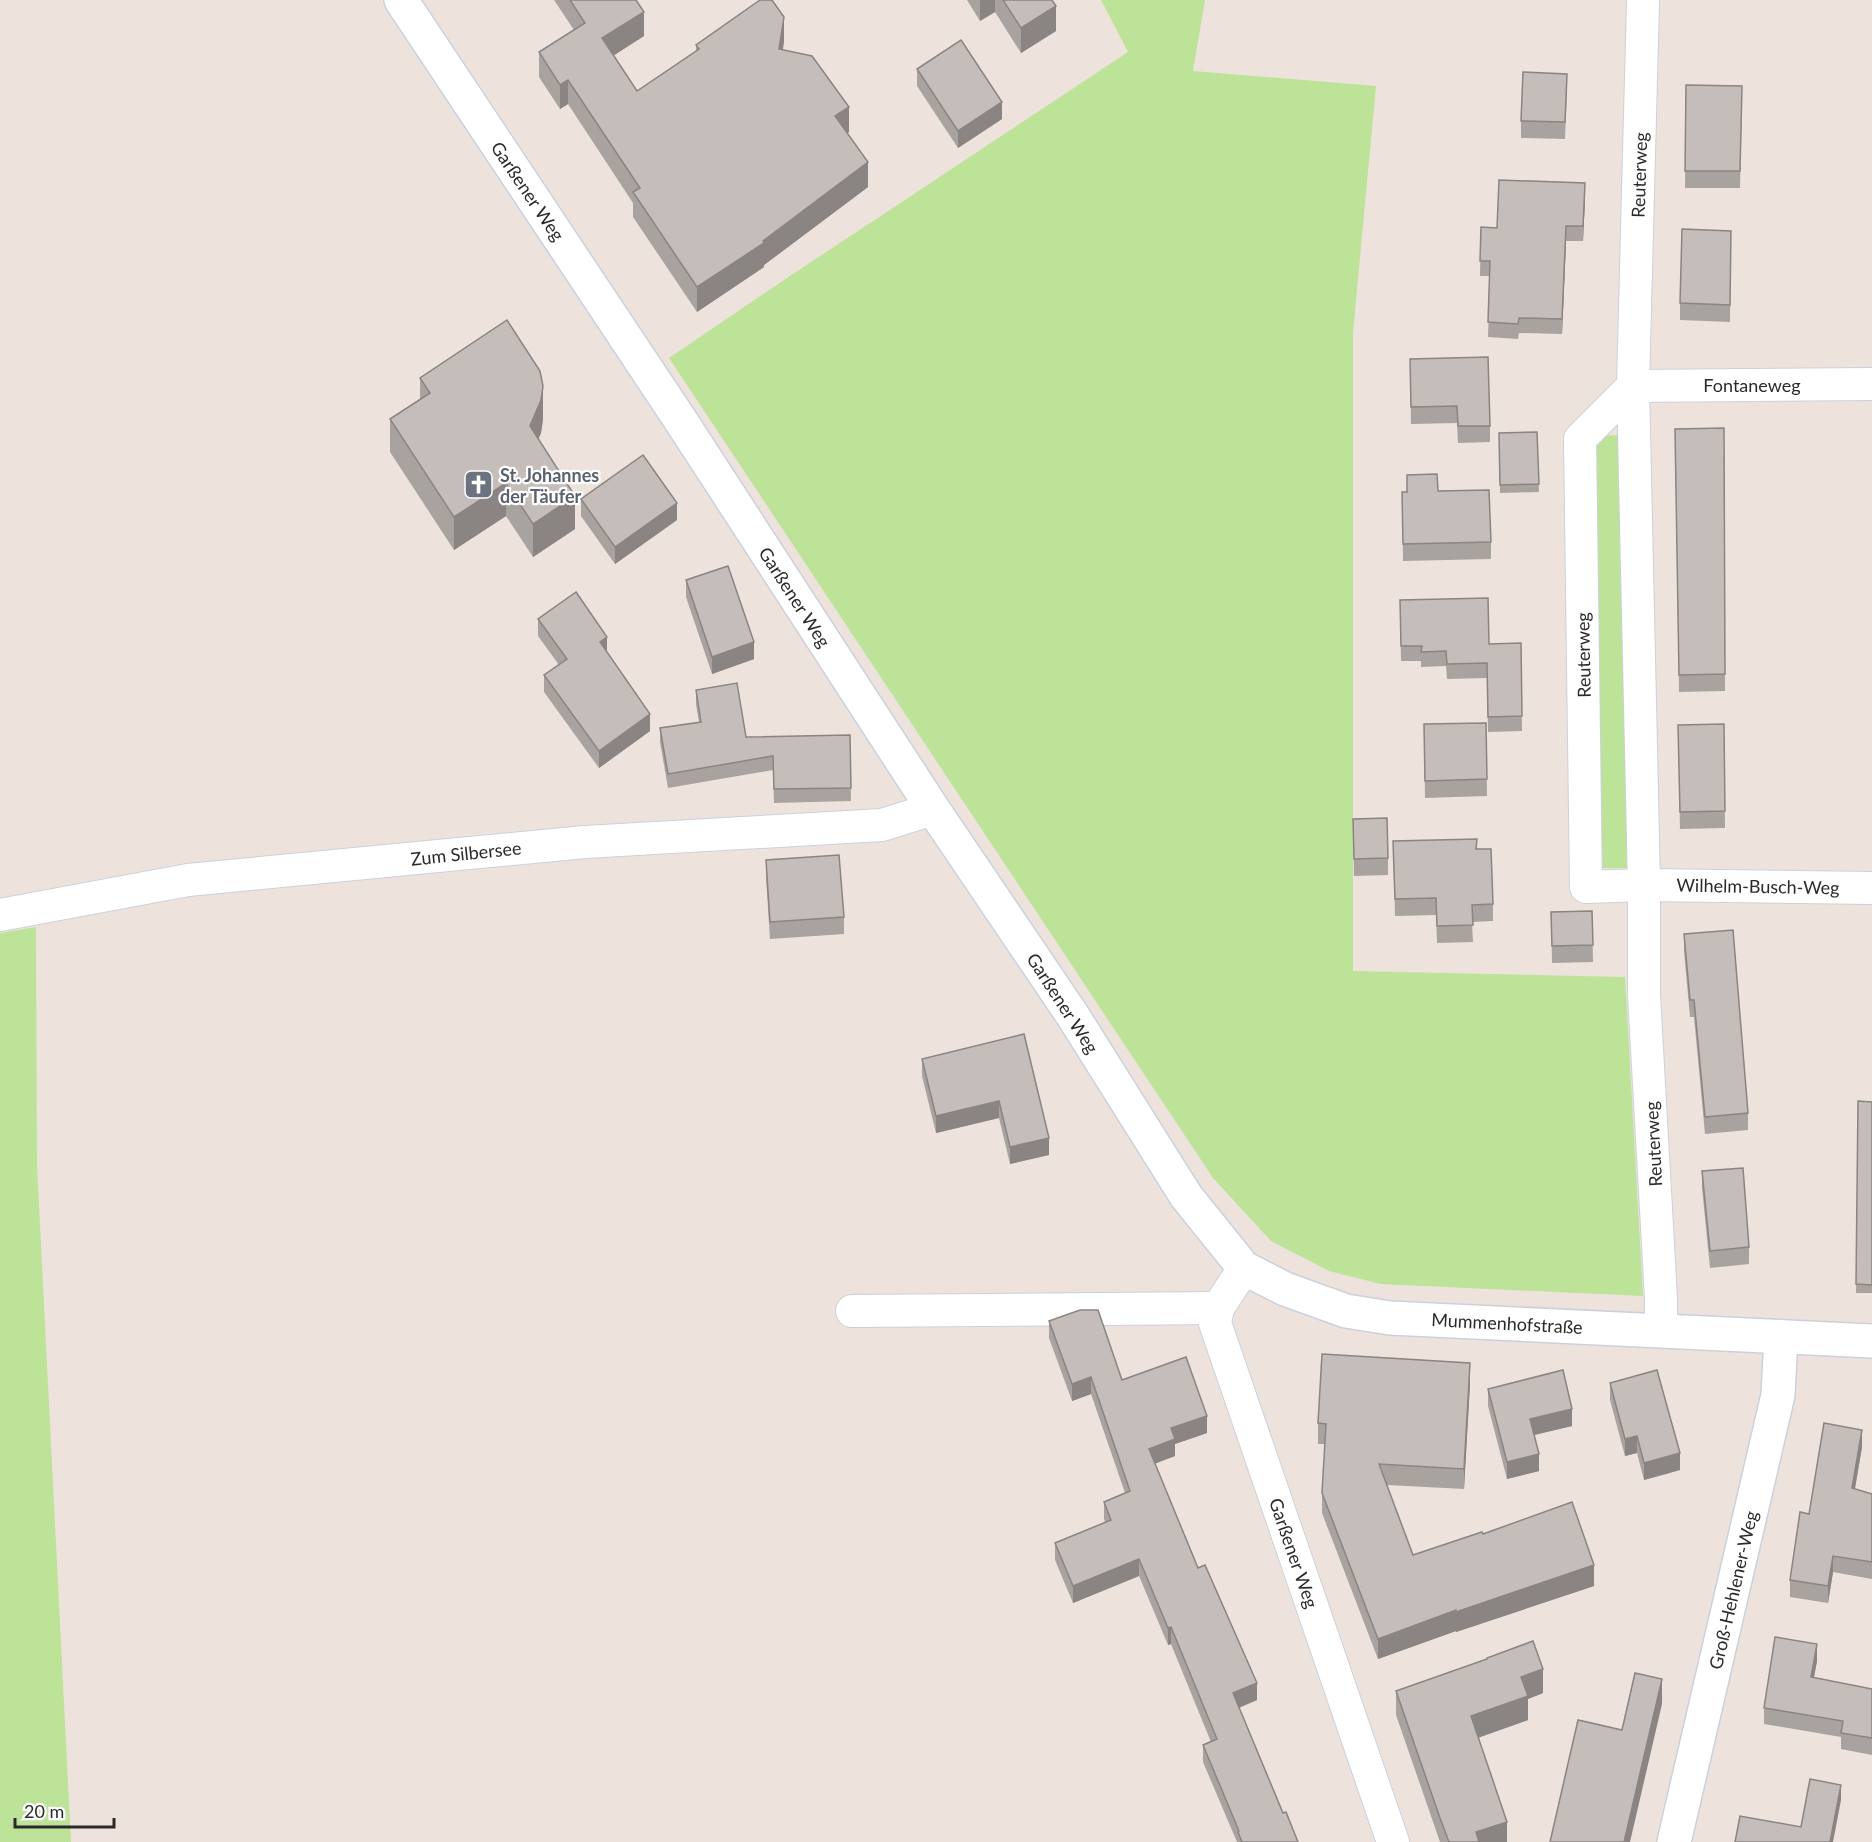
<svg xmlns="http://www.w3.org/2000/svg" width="1872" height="1842" font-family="Lato,sans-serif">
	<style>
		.green { fill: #bde398 }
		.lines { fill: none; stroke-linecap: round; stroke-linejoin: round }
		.street-casing { stroke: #cbd1dc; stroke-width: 34 }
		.secondary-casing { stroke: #cbd1dc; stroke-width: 36 }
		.street { stroke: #fff; stroke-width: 32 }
		.secondary { stroke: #fff; stroke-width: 33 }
		.wall { fill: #a9a39f }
		.shaded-wall { fill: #8a8482 }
		.building { fill: #c5bdb9; stroke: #8a8482; stroke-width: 1.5 }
		.labels { text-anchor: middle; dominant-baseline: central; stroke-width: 4.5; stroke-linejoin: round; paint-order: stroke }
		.street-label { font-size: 18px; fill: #2a2a2a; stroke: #fff }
		.worship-label { font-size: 18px; font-weight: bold; fill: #5b616d; stroke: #fff; text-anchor: start }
	</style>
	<rect width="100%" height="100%" fill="#ede3dc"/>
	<!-- green -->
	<g class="green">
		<polygon points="1101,0 1205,0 1193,71 1376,86 1353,333 1353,971 1625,977 1643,1296 1381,1284 1329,1271 1271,1241 1213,1178 669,358 787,278 1128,52"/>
		<polygon points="1620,435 1627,868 1599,868 1592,436"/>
		<polygon points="36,927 37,1165 71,1842 0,1842 0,933"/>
	</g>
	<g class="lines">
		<defs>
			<g id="street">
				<polyline points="1643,0 1633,386 1644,885 1644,995 1661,1298 1661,1331"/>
				<polyline points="1872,384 1633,386 1580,439 1586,887 1644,885 1872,888"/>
				<polyline points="0,915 188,880 585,842 882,825 933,809"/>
				<polyline points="1244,1268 1218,1308 1215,1323 1393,1842"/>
				<polyline points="852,1311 1218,1308"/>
			</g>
			<g id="secondary">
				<polyline points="401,0 681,421 933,809 1073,1016 1186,1196 1244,1268 1285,1289 1346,1311 1390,1318 1872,1341"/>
				<polyline points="1674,1842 1778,1395 1781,1337"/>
			</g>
		</defs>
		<!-- street casing -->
		<use href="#street" class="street-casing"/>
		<!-- secondary casing -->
		<use href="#secondary" class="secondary-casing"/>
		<!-- street -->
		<use href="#street" class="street"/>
		<!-- secondary -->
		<use href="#secondary" class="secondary"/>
	</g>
	<!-- wall -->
	<g class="wall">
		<polygon points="554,0 636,0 644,36 614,55 637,91 696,51 696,45 784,41 783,50 849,132 847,133 868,187 764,265 764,267 697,312 633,217 633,203 568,104 560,109 539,77 539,52 574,30"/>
		<polygon points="967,0 1052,0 1056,31 1021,53 995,12 980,21"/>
		<polygon points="917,69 1002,119 958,148 917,86"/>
		<polygon points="1686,85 1742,103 1740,188 1685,188"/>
		<polygon points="1567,91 1565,139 1521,138 1521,121"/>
		<polygon points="1585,198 1583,241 1566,241 1562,334 1519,333 1518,339 1488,337 1490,276 1480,276 1481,227 1497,228"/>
		<polygon points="1731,231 1730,322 1680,320 1680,303"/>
		<polygon points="1410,359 1490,426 1490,442 1458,443 1457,423 1411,424"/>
		<polygon points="420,378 543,419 541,433 538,439 575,529 533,557 506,516 454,550 390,452 390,419 420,399"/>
		<polygon points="1724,428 1725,691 1679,692 1675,429"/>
		<polygon points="1537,432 1539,492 1500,493 1499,433"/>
		<polygon points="1402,492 1491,542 1491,559 1403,561"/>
		<polygon points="581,499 677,520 615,564 581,516"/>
		<polygon points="686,580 754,659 712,674 686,597"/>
		<polygon points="1400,600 1489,644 1521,643 1522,731 1488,732 1487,678 1447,679 1446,666 1421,667 1421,661 1401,661"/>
		<polygon points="538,619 607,653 650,731 599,768 544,692 544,675 559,665 538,636"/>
		<polygon points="696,690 746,737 850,735 851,801 774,803 773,770 668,788 660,742 660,728 699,722 696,704"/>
		<polygon points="1486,723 1487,796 1425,798 1424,724"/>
		<polygon points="1724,724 1725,828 1680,829 1678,725"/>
		<polygon points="1353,819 1388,858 1388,875 1354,876"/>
		<polygon points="1393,841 1476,849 1493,904 1493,921 1472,922 1473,942 1437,943 1436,915 1395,916"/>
		<polygon points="766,860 844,917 844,934 770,939 766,877"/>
		<polygon points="1592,911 1593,962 1552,963 1551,912"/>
		<polygon points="1684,934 1748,1113 1748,1130 1705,1134 1694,1017 1690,1017 1684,951"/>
		<polygon points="1024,1034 1049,1155 1010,1164 999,1118 936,1133 922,1076 922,1059"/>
		<polygon points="1858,1101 1872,1102 1872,1293 1856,1293"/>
		<polygon points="1702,1171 1749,1247 1749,1264 1710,1268 1702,1188"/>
		<polygon points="1049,1321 1122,1380 1207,1433 1175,1444 1175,1456 1155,1463 1198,1568 1257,1700 1239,1708 1283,1813 1298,1842 1237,1842 1203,1762 1203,1745 1211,1742 1171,1644 1168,1645 1139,1576 1073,1603 1055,1560 1055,1543 1105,1522 1104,1519 1104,1502 1125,1493 1091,1394 1072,1401 1049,1338"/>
		<polygon points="1610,1383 1680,1470 1644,1480 1637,1453 1625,1456 1610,1400"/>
		<polygon points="1470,1384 1464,1489 1387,1485 1413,1555 1483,1534 1594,1586 1456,1632 1456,1631 1378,1659 1322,1513 1322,1493 1325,1444 1318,1444 1318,1423"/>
		<polygon points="1488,1389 1572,1426 1534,1435 1539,1471 1507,1479 1488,1406"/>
		<polygon points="1862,1447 1855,1489 1872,1494 1872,1579 1833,1572 1828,1603 1790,1597 1790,1580 1809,1514"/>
		<polygon points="1487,1658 1543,1693 1528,1699 1528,1720 1478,1738 1507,1842 1440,1842 1396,1715 1396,1691 1487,1659"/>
		<polygon points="1817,1661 1814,1677 1872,1689 1872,1755 1841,1749 1841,1737 1764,1724 1764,1708"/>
	</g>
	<!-- shaded-wall -->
	<g class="shaded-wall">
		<polygon points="980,0 995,0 995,12 980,21"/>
		<polygon points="1056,6 1056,31 1021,53 1021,28"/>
		<polygon points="644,12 644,36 602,63 602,38"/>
		<polygon points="784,17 784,41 779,74 779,49"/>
		<polygon points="568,80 568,104 560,109 560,85"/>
		<polygon points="1002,102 1002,119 958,148 958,131"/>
		<polygon points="849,107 849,132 835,141 835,116"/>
		<polygon points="868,162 868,187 764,265 764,267 697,312 697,287 763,241"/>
		<polygon points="1585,183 1585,198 1583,241 1583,226"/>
		<polygon points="1566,226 1566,241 1562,334 1562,319"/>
		<polygon points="543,386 543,419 541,433 530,459 530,426"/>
		<polygon points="506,483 506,516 454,550 454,517"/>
		<polygon points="575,496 575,529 533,557 533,524"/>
		<polygon points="677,503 677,520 615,564 615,547"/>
		<polygon points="607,637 607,654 600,642"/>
		<polygon points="754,642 754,659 712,674 712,657"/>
		<polygon points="650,714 650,731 599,768 599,751"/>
		<polygon points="999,1101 999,1118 936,1133 936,1116"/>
		<polygon points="1049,1138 1049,1155 1010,1164 1010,1147"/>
		<polygon points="1470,1363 1470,1384 1464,1489 1464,1469"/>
		<polygon points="1091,1377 1091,1394 1072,1401 1072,1384"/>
		<polygon points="1572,1409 1572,1426 1530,1436 1530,1419"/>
		<polygon points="1207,1416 1207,1433 1175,1444 1175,1456 1149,1466 1149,1449 1171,1428"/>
		<polygon points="1862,1430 1862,1447 1852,1505 1852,1488"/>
		<polygon points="1637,1436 1637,1453 1625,1456 1625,1439"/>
		<polygon points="1680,1453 1680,1470 1644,1480 1644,1463"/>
		<polygon points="1539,1454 1539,1471 1507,1479 1507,1462"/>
		<polygon points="1833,1556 1833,1572 1828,1603 1828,1586"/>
		<polygon points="1139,1559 1139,1576 1073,1603 1073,1586"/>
		<polygon points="1594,1565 1594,1586 1456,1632 1456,1612"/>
		<polygon points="1456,1610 1456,1631 1378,1659 1378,1639"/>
		<polygon points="1171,1627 1171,1644 1168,1645 1168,1628"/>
		<polygon points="1817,1644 1817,1661 1811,1693 1811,1677"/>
		<polygon points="1543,1669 1543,1693 1528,1699 1528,1720 1471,1740 1471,1716 1521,1677"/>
		<polygon points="1662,1679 1662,1704 1630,1842 1624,1842"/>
		<polygon points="1257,1683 1257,1700 1233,1710 1233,1693"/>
		<polygon points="1841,1785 1841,1800 1833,1842 1830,1842"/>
		<polygon points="1507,1822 1507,1842 1476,1842 1476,1832"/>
	</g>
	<!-- building -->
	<g class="building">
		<polygon points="570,0 636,0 644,12 602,38 637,91 699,49 696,45 760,0 772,0 784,17 779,49 812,56 849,107 835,116 868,162 763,241 764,243 697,287 633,192 640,188 568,80 560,85 539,52 585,23"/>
		<polygon points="1003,0 1052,0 1056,6 1021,28"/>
		<polygon points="961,40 1002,102 958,131 917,69"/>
		<polygon points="1523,72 1567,74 1565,122 1521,121"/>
		<polygon points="1686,85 1742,86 1740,171 1685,171"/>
		<polygon points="1499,180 1585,183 1583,226 1566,226 1562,319 1519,318 1518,324 1488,322 1490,261 1480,261 1481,227 1497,228"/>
		<polygon points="1682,229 1731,231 1730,305 1680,303"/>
		<polygon points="507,320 540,371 543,386 541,400 530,426 575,496 533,524 506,483 454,517 390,419 430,393 420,378"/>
		<polygon points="1488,357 1490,426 1458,426 1457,406 1411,407 1410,359"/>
		<polygon points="1724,428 1725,674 1679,675 1675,429"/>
		<polygon points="1537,432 1539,484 1500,485 1499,433"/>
		<polygon points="643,455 677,503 615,547 581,499"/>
		<polygon points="1437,474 1438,491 1489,490 1491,542 1403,544 1402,492 1407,492 1407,475"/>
		<polygon points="728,566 754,642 712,657 686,580"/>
		<polygon points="576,592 607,637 600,642 650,714 599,751 544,675 567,659 538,619"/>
		<polygon points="1488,598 1489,644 1521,643 1522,716 1488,717 1487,663 1447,664 1446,651 1421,652 1422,646 1401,646 1400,600"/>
		<polygon points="737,683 746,737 850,735 851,788 774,789 773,756 668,774 660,728 701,722 696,690"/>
		<polygon points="1486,723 1487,779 1425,781 1424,724"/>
		<polygon points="1724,724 1725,811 1680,812 1678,725"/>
		<polygon points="1387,818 1388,858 1354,859 1353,819"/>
		<polygon points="1477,839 1476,849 1491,849 1493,904 1472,905 1473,925 1437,926 1436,898 1395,899 1393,841"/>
		<polygon points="839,855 844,917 770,922 766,860"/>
		<polygon points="1592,911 1593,945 1552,946 1551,912"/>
		<polygon points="1733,930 1748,1113 1705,1117 1694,1000 1690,1000 1684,934"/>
		<polygon points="1024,1034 1049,1138 1010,1147 999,1101 936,1116 922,1059"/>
		<polygon points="1858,1101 1872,1102 1872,1285 1856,1284"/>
		<polygon points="1743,1168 1749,1247 1710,1251 1702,1171"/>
		<polygon points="1080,1310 1098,1310 1122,1380 1186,1357 1207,1416 1171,1428 1175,1439 1149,1449 1198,1568 1205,1565 1257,1683 1233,1693 1283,1813 1286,1812 1298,1842 1242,1842 1238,1832 1239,1831 1203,1745 1217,1739 1171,1627 1168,1628 1139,1559 1073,1586 1055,1543 1111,1520 1104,1502 1130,1491 1091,1377 1072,1384 1049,1321"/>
		<polygon points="1322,1354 1470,1363 1464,1469 1379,1464 1413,1555 1482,1532 1483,1534 1572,1502 1594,1565 1456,1612 1456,1610 1378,1639 1322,1493 1326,1424 1318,1423"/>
		<polygon points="1563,1370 1572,1409 1530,1419 1539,1454 1507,1462 1488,1389"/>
		<polygon points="1657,1370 1680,1453 1644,1463 1637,1436 1625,1439 1610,1383"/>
		<polygon points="1824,1423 1862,1430 1852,1488 1872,1494 1872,1562 1833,1556 1828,1586 1790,1580 1800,1512 1809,1514"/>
		<polygon points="1775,1637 1817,1644 1811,1677 1872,1689 1872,1738 1841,1733 1843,1721 1764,1708"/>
		<polygon points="1533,1641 1543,1669 1521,1677 1528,1696 1471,1716 1507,1822 1476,1832 1479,1842 1449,1842 1440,1818 1396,1691 1487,1659 1487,1658"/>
		<polygon points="1635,1673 1662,1679 1624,1842 1550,1842 1578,1720 1622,1730"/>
		<polygon points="1810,1779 1841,1785 1830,1842 1735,1842 1740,1816 1801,1827"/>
	</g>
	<!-- icons -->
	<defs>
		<symbol id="church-square" viewBox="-11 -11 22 22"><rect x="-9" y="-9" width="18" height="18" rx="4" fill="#6b7280" stroke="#fff"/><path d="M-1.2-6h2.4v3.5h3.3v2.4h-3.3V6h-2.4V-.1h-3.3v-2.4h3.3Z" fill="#fff"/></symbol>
	</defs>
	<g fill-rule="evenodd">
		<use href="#church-square" x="462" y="468" width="33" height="33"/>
	</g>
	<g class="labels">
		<!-- street labels -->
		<g class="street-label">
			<text transform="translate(1639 175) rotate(-88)">Reuterweg</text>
			<text transform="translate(528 191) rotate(56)">Garßener Weg</text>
			<text x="1752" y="385">Fontaneweg</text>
			<text transform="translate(795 597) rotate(57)">Garßener Weg</text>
			<text transform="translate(1583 655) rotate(-91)">Reuterweg</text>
			<text transform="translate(466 853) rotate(-6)">Zum Silbersee</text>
			<text transform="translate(1758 886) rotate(1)">Wilhelm-Busch-Weg</text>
			<text transform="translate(1063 1003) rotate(57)">Garßener Weg</text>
			<text transform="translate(1653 1144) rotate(-93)">Reuterweg</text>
			<text transform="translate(1507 1323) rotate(3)">Mummenhofstraße</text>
			<text transform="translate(1294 1553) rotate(71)">Garßener Weg</text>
			<text transform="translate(1733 1590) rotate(-77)">Groß-Hehlener-Weg</text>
		</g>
		<!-- worship labels -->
		<g class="worship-label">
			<text x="500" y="475">St. Johannes<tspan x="500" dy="21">der Täufer</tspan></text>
		</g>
	</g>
	<!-- scale -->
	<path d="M15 1818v9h99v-9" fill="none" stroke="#2a2a2a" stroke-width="3"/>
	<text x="24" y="1818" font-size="18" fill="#2a2a2a" stroke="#ffffff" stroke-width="4.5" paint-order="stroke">20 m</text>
</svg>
